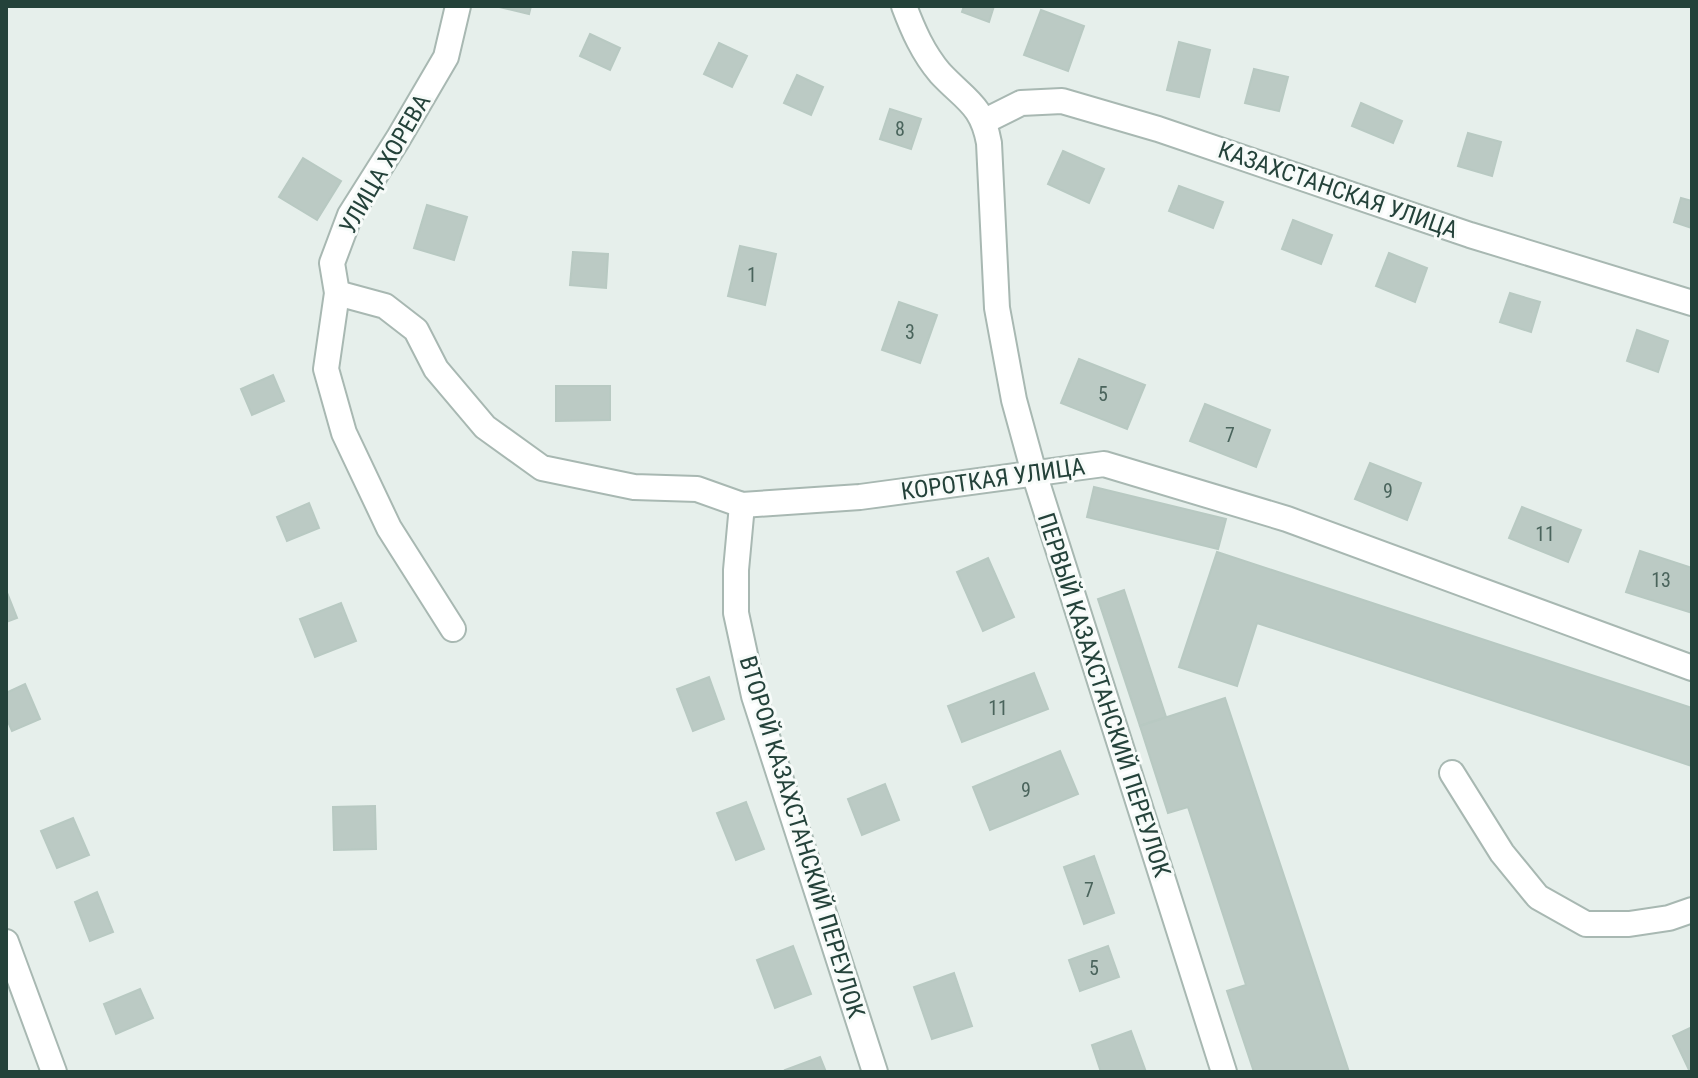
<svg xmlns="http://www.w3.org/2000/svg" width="1698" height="1078" font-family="'Roboto Condensed',sans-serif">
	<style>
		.building { fill: #bbcac4; stroke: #b8c9c2; stroke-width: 2 }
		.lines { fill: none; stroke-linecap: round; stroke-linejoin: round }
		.minor-casing { stroke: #a8b8b2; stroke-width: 28 }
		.minor { stroke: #fff; stroke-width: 24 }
		.labels { text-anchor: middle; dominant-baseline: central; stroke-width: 6; stroke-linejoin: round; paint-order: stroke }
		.number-label { font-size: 20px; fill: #4a645c }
		.street-label { font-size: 24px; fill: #24423a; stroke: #f7fbf9 }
	</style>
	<rect width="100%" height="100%" fill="#e6efeb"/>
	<!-- building -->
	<g class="building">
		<polygon points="495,6 531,6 529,14"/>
		<polygon points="964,6 994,6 989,22 962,12"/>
		<polygon points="1041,10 1084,26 1068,71 1024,55"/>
		<polygon points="590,34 620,48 610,70 580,56"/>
		<polygon points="1179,42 1210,50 1199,97 1167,90"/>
		<polygon points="719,43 747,56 732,87 704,74"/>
		<polygon points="1254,69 1288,77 1279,111 1245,103"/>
		<polygon points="797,75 823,87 811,115 784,103"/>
		<polygon points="1361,103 1402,121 1393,143 1352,126"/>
		<polygon points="890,109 921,119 911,149 880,139"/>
		<polygon points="1468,133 1501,142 1492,176 1458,166"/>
		<polygon points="1063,151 1104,169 1089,203 1048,184"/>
		<polygon points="303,158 341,181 317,220 279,197"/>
		<polygon points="1179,186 1223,202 1213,228 1169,211"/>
		<polygon points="1681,198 1692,201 1692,228 1674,222"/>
		<polygon points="427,205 467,217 454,260 414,248"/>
		<polygon points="1293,220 1332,235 1321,264 1282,249"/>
		<polygon points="740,246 776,254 765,305 728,296"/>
		<polygon points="573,252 608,254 606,288 570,285"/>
		<polygon points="1389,253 1427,268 1415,302 1376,286"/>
		<polygon points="1510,293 1540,302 1531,332 1500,322"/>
		<polygon points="899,302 937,315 920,363 882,350"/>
		<polygon points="1637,330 1668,341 1658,372 1627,361"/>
		<polygon points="1079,359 1145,385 1127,429 1061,403"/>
		<polygon points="273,375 284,401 252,415 241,389"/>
		<polygon points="556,386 610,386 610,420 556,421"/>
		<polygon points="1205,404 1270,430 1256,467 1190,441"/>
		<polygon points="1370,463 1421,483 1407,520 1355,499"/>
		<polygon points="1094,487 1226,519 1218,549 1087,517"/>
		<polygon points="309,503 319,528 287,541 277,517"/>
		<polygon points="1522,507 1581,530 1568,562 1509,538"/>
		<polygon points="1640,551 1692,568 1692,613 1626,592"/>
		<polygon points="1217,552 1692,708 1692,766 1257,623 1237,686 1179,667"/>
		<polygon points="988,558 1014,617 983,631 957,572"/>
		<polygon points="6,590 17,618 6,622"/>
		<polygon points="1124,590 1166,717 1140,726 1098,599"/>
		<polygon points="341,603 356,641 315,657 300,619"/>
		<polygon points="1034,673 1048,709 962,742 948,706"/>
		<polygon points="709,677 724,719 693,731 677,689"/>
		<polygon points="25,684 40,719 12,731 6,717 6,693"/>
		<polygon points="1225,698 1349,1072 1254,1072 1227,991 1246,985 1188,807 1168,813 1140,726"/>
		<polygon points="1060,751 1078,794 990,830 973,787"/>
		<polygon points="885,784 899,820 862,835 848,799"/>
		<polygon points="746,802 764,849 736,860 717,813"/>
		<polygon points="375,806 376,849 334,850 333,807"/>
		<polygon points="73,818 89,855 57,868 41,831"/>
		<polygon points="1094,856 1114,913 1084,924 1064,867"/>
		<polygon points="97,892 113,932 90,941 75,902"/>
		<polygon points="793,946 811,994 775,1008 757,960"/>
		<polygon points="1108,946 1119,977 1080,991 1069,960"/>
		<polygon points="954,973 972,1026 932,1039 914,987"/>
		<polygon points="140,989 153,1018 116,1034 104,1004"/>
		<polygon points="1692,1027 1692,1072 1690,1072 1673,1036"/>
		<polygon points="1131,1031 1146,1072 1101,1072 1092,1045"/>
		<polygon points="820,1057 826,1072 786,1072 785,1070"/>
	</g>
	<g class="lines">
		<defs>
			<g id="minor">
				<path d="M904,6C913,30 923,53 940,73C965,100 982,104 989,143L997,308L1014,400L1034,473L1224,1072"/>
				<polyline points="985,121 1021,103 1062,101 1158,129 1470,235 1692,303"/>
				<polyline points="337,293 385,306 416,330 436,369 485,427 542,468 634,487 697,489 742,505 860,497 1104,464 1287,519 1692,668"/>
				<polyline points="742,505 736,570 736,613 754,696 875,1072"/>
				<polyline points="453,629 389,528 344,433 326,369 337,293 332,263 350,215 398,139 446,57 458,6"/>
				<polyline points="1452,773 1502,853 1538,897 1586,924 1629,924 1669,918 1692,910"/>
				<polyline points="6,942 54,1072"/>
			</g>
		</defs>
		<!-- minor casing -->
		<use href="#minor" class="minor-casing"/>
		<!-- minor -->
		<use href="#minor" class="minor"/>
	</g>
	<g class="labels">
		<!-- number labels -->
		<g class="number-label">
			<text x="900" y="129">8</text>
			<text x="752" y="275">1</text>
			<text x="910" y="332">3</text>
			<text x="1103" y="394">5</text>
			<text x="1230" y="435">7</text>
			<text x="1388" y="491">9</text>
			<text x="1545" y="534">11</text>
			<text x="1661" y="580">13</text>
			<text x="998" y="708">11</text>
			<text x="1026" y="790">9</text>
			<text x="1089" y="890">7</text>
			<text x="1094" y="968">5</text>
		</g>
		<!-- street labels -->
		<g class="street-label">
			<text transform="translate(385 164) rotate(-60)">УЛИЦА ХОРЕВА</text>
			<text transform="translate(1338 190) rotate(19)">КАЗАХСТАНСКАЯ УЛИЦА</text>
			<text transform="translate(993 479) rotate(-8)">КОРОТКАЯ УЛИЦА</text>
			<text transform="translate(1104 695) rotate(72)">ПЕРВЫЙ КАЗАХСТАНСКИЙ ПЕРЕУЛОК</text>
			<text transform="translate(802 837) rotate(73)">ВТОРОЙ КАЗАХСТАНСКИЙ ПЕРЕУЛОК</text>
		</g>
	</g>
	<!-- border -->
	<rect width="1698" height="1078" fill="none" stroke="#24423a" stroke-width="16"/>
</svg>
